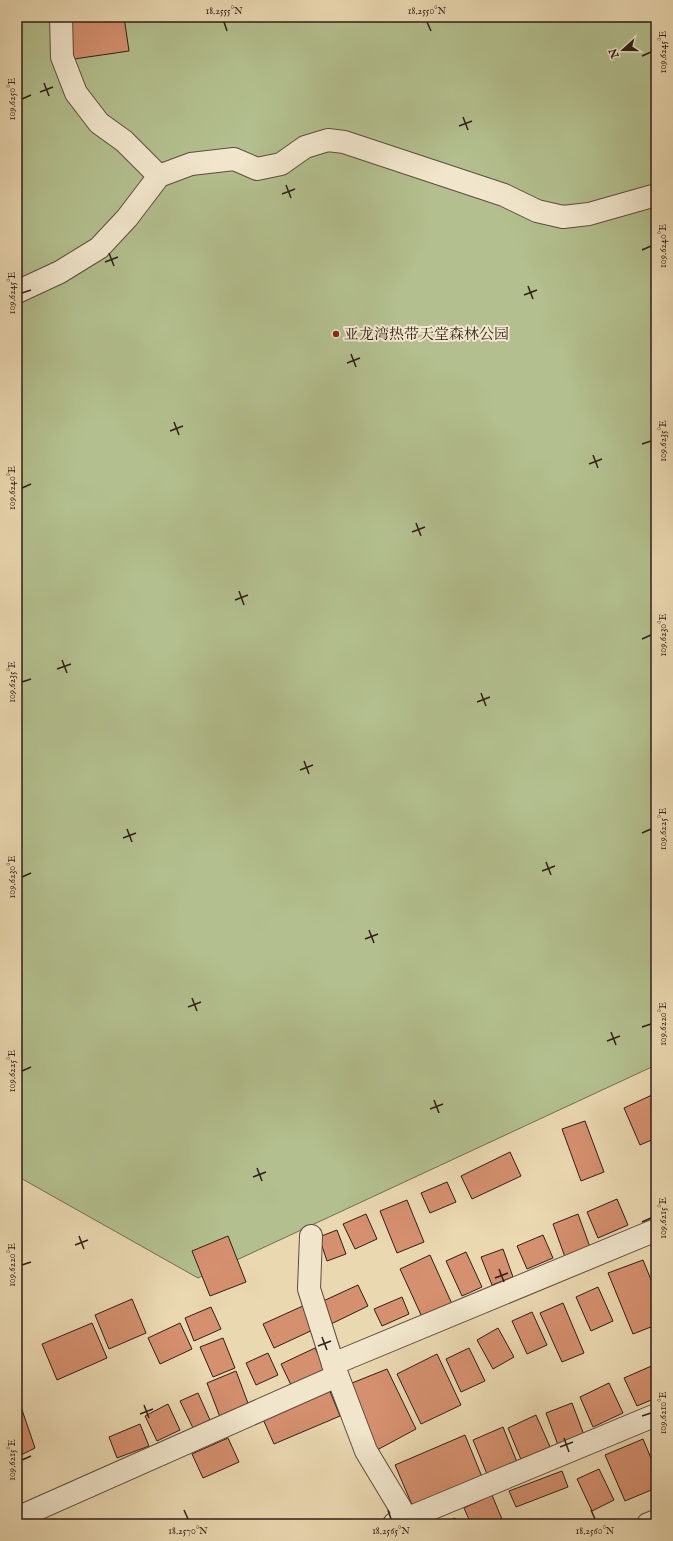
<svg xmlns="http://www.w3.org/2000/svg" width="673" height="1541" font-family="'IM FELL English','Noto Serif SC',serif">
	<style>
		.green { fill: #b3bf8e; stroke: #726e52 }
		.building { fill: #d5906f; stroke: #311e17 }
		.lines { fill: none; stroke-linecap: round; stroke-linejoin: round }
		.street-casing { stroke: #5f4c3e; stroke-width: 24 }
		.street { stroke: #f1e6cc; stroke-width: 22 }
		.ticks { fill: none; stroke: #311e17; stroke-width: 1.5 }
		.poi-dot { fill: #8f2418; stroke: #f1e6cc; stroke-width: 1.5 }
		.labels { text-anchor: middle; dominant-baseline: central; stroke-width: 4; stroke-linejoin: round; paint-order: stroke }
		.poi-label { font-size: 15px; fill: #311e17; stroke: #f1e6cc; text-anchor: start }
		.neatline { fill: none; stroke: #311e17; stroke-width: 1.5 }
		.ticks-label { font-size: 10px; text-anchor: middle; fill: #311e17 }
	</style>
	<rect width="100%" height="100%" fill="#ead8b1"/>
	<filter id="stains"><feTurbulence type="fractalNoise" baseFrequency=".005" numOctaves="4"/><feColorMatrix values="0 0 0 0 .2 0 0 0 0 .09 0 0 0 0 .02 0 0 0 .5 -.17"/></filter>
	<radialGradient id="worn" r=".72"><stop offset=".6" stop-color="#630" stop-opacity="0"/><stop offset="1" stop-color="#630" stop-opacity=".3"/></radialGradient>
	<!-- green -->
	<polygon class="green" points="17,17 656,17 656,1065 198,1278 17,1176"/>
	<!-- building -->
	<g class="building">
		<polygon points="68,17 124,17 129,51 74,59"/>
		<polygon points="654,1094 656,1100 656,1138 640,1145 624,1108"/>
		<polygon points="585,1121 604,1172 581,1181 562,1129"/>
		<polygon points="510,1152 521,1176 472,1199 461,1176"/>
		<polygon points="447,1182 456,1202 430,1213 421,1193"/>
		<polygon points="617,1199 628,1225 598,1238 587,1212"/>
		<polygon points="407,1200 424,1242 397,1253 380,1211"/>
		<polygon points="366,1214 377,1239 355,1249 343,1224"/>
		<polygon points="578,1214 590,1247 565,1257 553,1224"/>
		<polygon points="337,1230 346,1254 327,1261 319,1237"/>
		<polygon points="543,1235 553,1258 527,1269 517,1246"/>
		<polygon points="228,1236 246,1282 210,1296 192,1251"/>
		<polygon points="503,1249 513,1277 492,1285 481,1257"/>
		<polygon points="466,1252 482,1287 462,1296 446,1261"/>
		<polygon points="430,1255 452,1304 422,1317 400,1269"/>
		<polygon points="643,1260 656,1292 656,1325 633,1334 608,1273"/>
		<polygon points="358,1285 368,1306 331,1324 321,1302"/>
		<polygon points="598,1287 613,1321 591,1331 576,1297"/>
		<polygon points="402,1297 409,1314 382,1326 374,1309"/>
		<polygon points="132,1299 146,1333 109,1349 95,1315"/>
		<polygon points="563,1303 584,1353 562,1362 540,1313"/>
		<polygon points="305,1305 317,1328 274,1348 263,1324"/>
		<polygon points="211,1307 221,1329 194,1341 185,1318"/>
		<polygon points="532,1312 547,1345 527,1354 512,1321"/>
		<polygon points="92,1323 107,1358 57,1380 42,1344"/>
		<polygon points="180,1323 192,1349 160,1364 148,1338"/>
		<polygon points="498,1328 514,1357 493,1369 477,1340"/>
		<polygon points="223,1338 235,1368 213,1377 200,1347"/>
		<polygon points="315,1348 325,1369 291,1385 281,1364"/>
		<polygon points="469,1348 485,1381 461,1392 446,1359"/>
		<polygon points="268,1353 278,1375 256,1385 246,1363"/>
		<polygon points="437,1354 461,1405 421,1424 397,1374"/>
		<polygon points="656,1364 656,1398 637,1406 624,1378"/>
		<polygon points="387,1369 416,1429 377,1450 347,1385"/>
		<polygon points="236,1371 249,1406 220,1417 207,1383"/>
		<polygon points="609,1383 623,1413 593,1427 580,1397"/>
		<polygon points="329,1389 340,1416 274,1444 262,1417"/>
		<polygon points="198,1393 210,1420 193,1428 180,1401"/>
		<polygon points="17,1395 35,1448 17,1457"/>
		<polygon points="572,1403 584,1435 558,1445 546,1413"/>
		<polygon points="168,1404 180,1430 157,1441 145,1416"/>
		<polygon points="536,1415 551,1449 522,1462 508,1428"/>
		<polygon points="140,1424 149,1446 117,1458 109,1437"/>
		<polygon points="503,1427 517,1462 487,1474 473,1440"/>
		<polygon points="465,1435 482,1477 413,1507 395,1465"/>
		<polygon points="228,1438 239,1462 203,1478 192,1454"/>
		<polygon points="643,1439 656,1470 656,1488 625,1501 605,1455"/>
		<polygon points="599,1469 614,1500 592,1511 577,1479"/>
		<polygon points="562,1471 568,1487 516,1507 509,1491"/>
		<polygon points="492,1495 504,1524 471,1524 464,1508"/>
		<polygon points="455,1518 458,1524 439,1524"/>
	</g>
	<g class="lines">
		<defs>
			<g id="street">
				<polyline points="61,17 62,57 76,93 99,123 124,141 159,176"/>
				<polyline points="17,292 60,272 99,248 127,218 159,176 191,164 234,159 257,169 281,164 305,147 328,140 344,142 504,195 537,211 563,217 589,214 656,195"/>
				<polyline points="311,1236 309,1289 333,1364 366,1451 410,1524"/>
				<polyline points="333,1364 656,1230"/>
				<polyline points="17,1518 337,1376"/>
				<polyline points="394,1524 656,1415"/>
				<polyline points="648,1524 656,1521"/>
			</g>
		</defs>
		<!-- street casing -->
		<use href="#street" class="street-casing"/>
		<!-- street -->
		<use href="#street" class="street"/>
	</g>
	<!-- ticks -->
	<path class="ticks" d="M224,22L227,31M427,22L431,31M642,56L651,52M44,83L49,96M40,92L53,87M22,99L31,95M463,117L468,130M459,126L472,121M286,185L291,198M282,194L295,189M642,250L651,246M109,253L114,266M105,262L118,257M528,286L533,299M22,293L31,290M524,295L537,290M351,354L356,367M347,363L360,358M174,422L179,435M170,431L183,426M642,444L651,441M593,455L598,468M589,464L602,459M22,488L31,484M416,523L421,536M412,532L425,527M239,591L244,605M235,600L248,595M642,639L651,635M62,660L67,673M57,669L71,664M22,682L31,679M481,693L486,706M477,702L490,697M304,761L309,774M300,770L313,765M127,829L132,842M642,833L651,829M123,838L136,833M546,862L551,875M542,871L555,866M22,877L31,873M369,930L374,943M365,939L378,934M192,998L197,1011M188,1007L201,1002M642,1027L651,1024M611,1032L616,1045M607,1041L620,1036M22,1071L31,1067M434,1100L439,1113M430,1109L443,1104M257,1168L262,1181M253,1177L266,1172M642,1222L651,1218M79,1236L84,1249M75,1245L88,1240M22,1265L31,1262M499,1269L504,1282M495,1278L508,1273M322,1337L327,1350M318,1346L331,1341M144,1405L149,1418M140,1414L153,1409M642,1416L651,1413M564,1438L569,1452M560,1447L573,1442M22,1460L31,1456M184,1510L188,1519M388,1510L391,1519M591,1510L595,1519"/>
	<!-- markers -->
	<circle class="poi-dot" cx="336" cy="334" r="4"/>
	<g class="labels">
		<!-- poi labels -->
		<g class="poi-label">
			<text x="344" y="334">亚龙湾热带天堂森林公园</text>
		</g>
	</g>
	<!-- margin -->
	<rect width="673" height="1541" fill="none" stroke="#ead8b1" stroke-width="44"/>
	<!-- north arrow -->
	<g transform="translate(623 50) rotate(249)" stroke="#f1e6cc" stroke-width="3" paint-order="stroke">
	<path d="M0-3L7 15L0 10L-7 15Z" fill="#311e17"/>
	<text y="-6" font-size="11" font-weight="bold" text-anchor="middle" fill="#311e17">N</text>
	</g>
	<rect x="22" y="22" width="629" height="1497" class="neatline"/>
	<g class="ticks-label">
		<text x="224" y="14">18.2555°N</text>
		<text x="427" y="14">18.2550°N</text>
		<text transform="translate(662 52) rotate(-90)" y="4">109.6245°E</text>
		<text transform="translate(11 99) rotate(-90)" y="4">109.6250°E</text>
		<text transform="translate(662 246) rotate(-90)" y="4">109.6240°E</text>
		<text transform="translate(11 293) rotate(-90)" y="4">109.6245°E</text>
		<text transform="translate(662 441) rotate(-90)" y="4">109.6235°E</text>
		<text transform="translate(11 488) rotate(-90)" y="4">109.6240°E</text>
		<text transform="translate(662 635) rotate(-90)" y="4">109.6230°E</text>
		<text transform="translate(11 682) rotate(-90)" y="4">109.6235°E</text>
		<text transform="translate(662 829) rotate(-90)" y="4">109.6225°E</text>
		<text transform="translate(11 877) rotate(-90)" y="4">109.6230°E</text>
		<text transform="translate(662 1024) rotate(-90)" y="4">109.6220°E</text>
		<text transform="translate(11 1071) rotate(-90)" y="4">109.6225°E</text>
		<text transform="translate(662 1218) rotate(-90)" y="4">109.6215°E</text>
		<text transform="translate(11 1265) rotate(-90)" y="4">109.6220°E</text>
		<text transform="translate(662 1413) rotate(-90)" y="4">109.6210°E</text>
		<text transform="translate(11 1460) rotate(-90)" y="4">109.6215°E</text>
		<text x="188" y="1534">18.2570°N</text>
		<text x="391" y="1534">18.2565°N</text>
		<text x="595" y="1534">18.2560°N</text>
	</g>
	<rect width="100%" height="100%" filter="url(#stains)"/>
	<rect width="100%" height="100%" fill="url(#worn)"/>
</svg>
